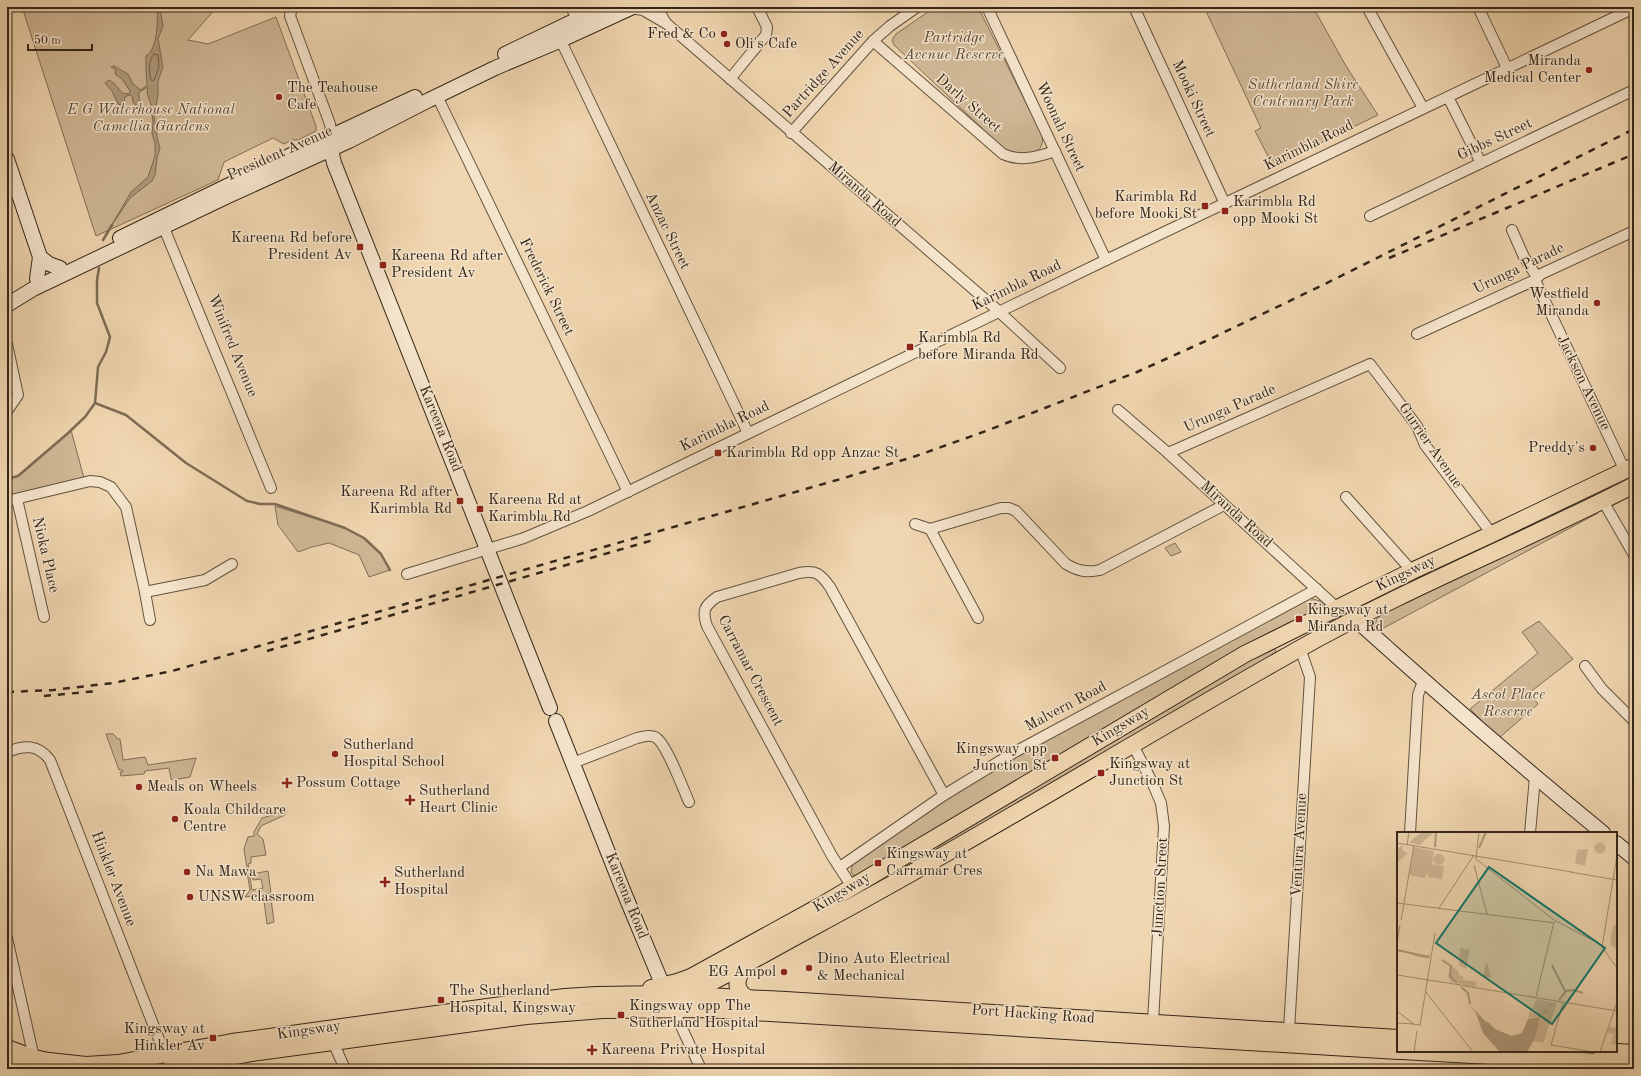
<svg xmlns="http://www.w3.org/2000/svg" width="1641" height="1076" font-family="'Old Standard TT',serif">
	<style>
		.green { fill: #d0b896; stroke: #826f57 }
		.water { fill: #b09a7c; stroke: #7e6c54 }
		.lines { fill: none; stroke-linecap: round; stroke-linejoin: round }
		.shore { stroke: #72604a; stroke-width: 1 }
		.stream { stroke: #7e6c54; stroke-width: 2.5 }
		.street-casing { stroke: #62523e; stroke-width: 12 }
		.secondary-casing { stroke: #332618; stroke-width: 16 }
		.primary-casing { stroke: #332618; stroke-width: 18 }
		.street { stroke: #f5e4cc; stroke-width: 10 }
		.secondary { stroke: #f5e4cc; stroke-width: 14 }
		.primary { stroke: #f0d6b0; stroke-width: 16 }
		.rail { stroke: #332618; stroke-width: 2.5; stroke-dasharray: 7 7; stroke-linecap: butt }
		.poi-dot { fill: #8f2418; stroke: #f5e4cc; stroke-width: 1.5 }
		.labels { text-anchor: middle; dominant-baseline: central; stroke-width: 3; stroke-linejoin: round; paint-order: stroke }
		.poi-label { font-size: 15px; fill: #332618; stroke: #f5e4cc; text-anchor: start }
		.park-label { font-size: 15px; font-style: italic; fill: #5a4a38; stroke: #f5e4cc }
		.street-label { font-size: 15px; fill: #332618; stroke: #f5e4cc }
		.inset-river { fill: none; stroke: #b09a7c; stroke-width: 2 }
		.inset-road { fill: none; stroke: #a49073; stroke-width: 1 }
		.view { fill: #0f766e; fill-opacity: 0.15; stroke: #0f766e; stroke-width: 2 }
		.inset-edge { fill: none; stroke: #332618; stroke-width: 2 }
	</style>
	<rect width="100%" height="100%" fill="#f0d6b0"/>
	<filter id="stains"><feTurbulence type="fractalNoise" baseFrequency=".005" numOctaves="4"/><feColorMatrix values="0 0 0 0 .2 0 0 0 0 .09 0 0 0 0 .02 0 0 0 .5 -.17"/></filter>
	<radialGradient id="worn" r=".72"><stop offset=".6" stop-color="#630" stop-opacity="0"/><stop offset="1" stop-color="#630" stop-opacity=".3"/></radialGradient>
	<!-- green -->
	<g class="green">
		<polygon points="22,7 217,7 188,40 208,44 276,17 316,126 316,131 298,140 292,140 284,144 273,138 224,162 218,180 96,236"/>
		<path d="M935,7H978L1042,135C1047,159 1016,156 1003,148L894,45L892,40L896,34Z"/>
		<polygon points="1204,7 1313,7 1346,66 1378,115 1273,166 1255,131 1261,128"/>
		<polygon points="71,430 85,482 7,501 7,479 18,476"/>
		<path d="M1616,482L1617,484C1603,496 1583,504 1565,509L1564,508Z"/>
		<polygon points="275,506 345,528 364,538 381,554 390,570 369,577 359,555 329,543 312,547 298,552 278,525"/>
		<path d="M1598,513L1380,630C1368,619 1384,613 1393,608L1592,514Z"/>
		<polygon points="1175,543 1181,552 1171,556 1165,548"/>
		<polygon points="1491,543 1491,544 1485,549 1445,569 1417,578 1417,577"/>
		<polygon points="1303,596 1320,601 1323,603 1320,608 1274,648 1280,659 919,863 912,851 858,876 853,875 851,872 854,857 944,795"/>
		<polygon points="1539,621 1573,659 1529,693 1538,704 1499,738 1470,709 1538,653 1522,632"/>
		<polygon points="106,734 113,734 118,739 120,739 123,760 145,757 148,765 196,758 190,777 172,780 171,779 169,768 145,771 144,774 121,776 120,772 123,772 122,770 119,770"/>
		<polygon points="287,811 285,815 261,826 257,834 263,839 266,855 251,857 251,863 248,864 249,868 247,868 244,849 248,837 254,836 254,832 262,818"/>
		<polygon points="249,871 252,890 263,888 261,879 253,880 252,874 268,871 271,893 245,897 250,890 247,872"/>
		<polygon points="271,899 274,922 267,924 264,901"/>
	</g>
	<!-- water -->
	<path class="water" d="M157,7H160L163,26L158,39L163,67L158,81V96L154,114L157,137L160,148L157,158L155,175L152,181L130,198L110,228L131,192L148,177L155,156V143L152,134L153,123L151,105L147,93L148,87L139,92C138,97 141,102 140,107L138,108L133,102L132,96L129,95L125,97L123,104L121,105L118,104L112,91L105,83L109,80L115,84L122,93L129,94L130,91L122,79L115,74L116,70L111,67L114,66L128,74L133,84L141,90L147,85L146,69V56C158,49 158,19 157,7Z"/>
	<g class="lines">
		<!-- shore -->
		<path class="shore" d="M154,54L158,55L159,67L154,80L153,81L151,80C149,71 148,61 154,54Z"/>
		<!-- stream -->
		<g class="stream">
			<polyline points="103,240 112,225"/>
			<polyline points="95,403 126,415 186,463 247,501 260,504 275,504 345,528 364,538 381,554 390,570"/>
			<polyline points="7,479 18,476 67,434 85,417 95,403 98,367 106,352 110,337 97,303 97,280 99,268"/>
		</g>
		<defs>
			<g id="street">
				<polyline points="292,7 290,16 330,124 332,136"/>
				<polyline points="571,7 580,25"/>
				<polyline points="658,7 659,11 666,23"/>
				<polyline points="987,7 1106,260"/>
				<polyline points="1134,7 1225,204"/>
				<polyline points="1367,7 1423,108"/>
				<polyline points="1478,7 1507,68"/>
				<polyline points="630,8 643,10 667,24 994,307 1060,368"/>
				<polyline points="561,41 748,433"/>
				<path d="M873,41L1003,154C1020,162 1038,157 1055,151"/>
				<polyline points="730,79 766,35 767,27 757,7"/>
				<polyline points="437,96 628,492"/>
				<polyline points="1448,97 1481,163"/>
				<polyline points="791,133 873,41 890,26 917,7"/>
				<polyline points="1370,216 1634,90"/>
				<polyline points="164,228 271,488"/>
				<polyline points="1512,230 1524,257 1537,277"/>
				<polyline points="1535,280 1625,471"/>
				<polyline points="1417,334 1535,280 1541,274 1634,231"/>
				<polyline points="7,344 18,395 7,411"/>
				<polyline points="1118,410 1168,453 1337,608"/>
				<polyline points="1168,453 1370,364 1417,426 1425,445 1492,534"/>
				<polyline points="1346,497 1412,571"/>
				<polyline points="17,499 44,617"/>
				<polyline points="7,501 90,481 100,482 111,487 126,507 145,592 150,620"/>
				<polyline points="1603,501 1634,555"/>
				<polyline points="915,524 930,529 978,618"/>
				<path d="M930,529L1001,508H1009L1016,511L1066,564C1078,571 1087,573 1100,570L1224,505"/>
				<polyline points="407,574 524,538 588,511 1106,260 1634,8"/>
				<polyline points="145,592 205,580 232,564"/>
				<polyline points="1585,666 1602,689 1634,721"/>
				<polyline points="1133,745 1152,782 1161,803 1164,826 1153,1022"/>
				<path d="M7,752C24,745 38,744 50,760L165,1055"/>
				<path d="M573,763L637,738C643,737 649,734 655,737C666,742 683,789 689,802"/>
				<polyline points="1410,833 1418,695 1423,681"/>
				<polyline points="1530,833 1535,777"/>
				<polyline points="840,867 944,795 1013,753 1317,589"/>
				<path d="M852,887L832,856L707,626C702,611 704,606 717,597L799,573C816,570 820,573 830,587L944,795"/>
				<polyline points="7,938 34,1058"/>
				<polyline points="673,1009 701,1069"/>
				<polyline points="1289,1030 1310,677 1300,648"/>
				<polyline points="333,1042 345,1069"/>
			</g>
			<g id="secondary">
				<polyline points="505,54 603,7"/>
				<polyline points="332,140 332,154 334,163 550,708"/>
				<polyline points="7,159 40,257 37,279"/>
				<polyline points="120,238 293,154 415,97"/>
				<polyline points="40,257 49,264 60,268"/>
				<polyline points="7,305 33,289 228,196 349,141 429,100 495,68 559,41 633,7"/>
				<path d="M1355,619C1436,692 1519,764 1603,833"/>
				<polyline points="556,721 623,890 663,986"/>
				<polyline points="1616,843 1634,858"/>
			</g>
			<g id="primary">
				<path d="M749,963C736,975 731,991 750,999"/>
				<polyline points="651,988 677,982 691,977 822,905 1245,654 1412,571 1492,534 1634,466"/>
				<path d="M686,995C728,975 769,951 810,929C976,840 1135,741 1299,649C1407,588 1523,542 1634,485"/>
				<polyline points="7,1048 34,1058 49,1061 86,1065 118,1063 232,1042 524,1002 565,997 597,995 667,994 786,1000 1398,1038"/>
				<polyline points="1401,1051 1634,1064"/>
				<polyline points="1602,1051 1634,1053"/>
				<polyline points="7,1062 34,1069"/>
				<polyline points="169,1069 252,1053 526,1016 603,1010 704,1009 1398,1051"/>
			</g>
		</defs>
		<!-- street casing -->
		<use href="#street" class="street-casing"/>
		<!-- secondary casing -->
		<use href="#secondary" class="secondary-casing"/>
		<!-- primary casing -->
		<use href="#primary" class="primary-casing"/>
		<!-- street -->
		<use href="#street" class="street"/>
		<!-- secondary -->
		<use href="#secondary" class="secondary"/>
		<!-- primary -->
		<use href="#primary" class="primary"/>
		<!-- rail -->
		<g class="rail">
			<polyline points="1389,258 1634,154"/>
			<polyline points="267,651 657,539"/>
			<polyline points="7,692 53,690 113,683 172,671 844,478 916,456 986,431 1137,372 1208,340 1325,284 1634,129"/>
			<polyline points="44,696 97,691"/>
		</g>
	</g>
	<!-- markers -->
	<g class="poi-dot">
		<circle cx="724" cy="34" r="4"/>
		<circle cx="727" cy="44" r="4"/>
		<circle cx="1589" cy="70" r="4"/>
		<circle cx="279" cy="97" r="4"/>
		<rect x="1201" y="202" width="8" height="8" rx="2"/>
		<rect x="1221" y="207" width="8" height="8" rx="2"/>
		<rect x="356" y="243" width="8" height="8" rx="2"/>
		<rect x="379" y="261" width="8" height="8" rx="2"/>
		<circle cx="1597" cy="303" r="4"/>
		<rect x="906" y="343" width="8" height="8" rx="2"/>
		<circle cx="1593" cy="448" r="4"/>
		<rect x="714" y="449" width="8" height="8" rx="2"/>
		<rect x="456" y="497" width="8" height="8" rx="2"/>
		<rect x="476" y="505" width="8" height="8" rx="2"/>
		<rect x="1295" y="615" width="8" height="8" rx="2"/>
		<circle cx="335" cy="754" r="4"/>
		<rect x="1051" y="754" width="8" height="8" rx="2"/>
		<rect x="1097" y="769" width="8" height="8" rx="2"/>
		<path d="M285 777h4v4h4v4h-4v4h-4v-4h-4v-4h4z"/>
		<circle cx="139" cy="787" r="4"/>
		<path d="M408 794h4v4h4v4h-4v4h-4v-4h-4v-4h4z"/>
		<circle cx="175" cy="819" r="4"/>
		<rect x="874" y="859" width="8" height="8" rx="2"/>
		<circle cx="187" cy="872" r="4"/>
		<path d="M383 876h4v4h4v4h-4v4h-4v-4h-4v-4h4z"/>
		<circle cx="190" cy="897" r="4"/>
		<circle cx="809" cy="968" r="4"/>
		<circle cx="784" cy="972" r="4"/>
		<rect x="437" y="996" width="8" height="8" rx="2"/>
		<rect x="617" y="1011" width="8" height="8" rx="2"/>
		<rect x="209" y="1034" width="8" height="8" rx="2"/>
		<path d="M590 1044h4v4h4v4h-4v4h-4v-4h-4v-4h4z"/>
	</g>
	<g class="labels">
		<!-- poi labels -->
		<g class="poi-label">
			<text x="716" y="34" text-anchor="end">Fred &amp; Co</text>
			<text x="735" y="44">Oli's Cafe</text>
			<text x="1581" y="61" text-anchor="end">Miranda<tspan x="1581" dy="17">Medical Center</tspan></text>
			<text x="287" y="88">The Teahouse<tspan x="287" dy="17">Cafe</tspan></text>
			<text x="1197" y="197" text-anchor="end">Karimbla Rd<tspan x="1197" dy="17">before Mooki St</tspan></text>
			<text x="1233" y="202">Karimbla Rd<tspan x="1233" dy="17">opp Mooki St</tspan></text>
			<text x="352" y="238" text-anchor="end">Kareena Rd before<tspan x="352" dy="17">President Av</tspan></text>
			<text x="391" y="256">Kareena Rd after<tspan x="391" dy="17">President Av</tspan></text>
			<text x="1589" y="294" text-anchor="end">Westfield<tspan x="1589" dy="17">Miranda</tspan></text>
			<text x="918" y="338">Karimbla Rd<tspan x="918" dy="17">before Miranda Rd</tspan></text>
			<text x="1585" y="448" text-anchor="end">Preddy's</text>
			<text x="726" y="453">Karimbla Rd opp Anzac St</text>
			<text x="452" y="492" text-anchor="end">Kareena Rd after<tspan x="452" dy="17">Karimbla Rd</tspan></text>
			<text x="488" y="500">Kareena Rd at<tspan x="488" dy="17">Karimbla Rd</tspan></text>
			<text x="1307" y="610">Kingsway at<tspan x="1307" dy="17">Miranda Rd</tspan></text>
			<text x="343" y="745">Sutherland<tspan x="343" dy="17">Hospital School</tspan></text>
			<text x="1047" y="749" text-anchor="end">Kingsway opp<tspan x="1047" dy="17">Junction St</tspan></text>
			<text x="1109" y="764">Kingsway at<tspan x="1109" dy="17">Junction St</tspan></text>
			<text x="296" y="783">Possum Cottage</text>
			<text x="147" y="787">Meals on Wheels</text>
			<text x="419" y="791">Sutherland<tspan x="419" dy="17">Heart Clinic</tspan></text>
			<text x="183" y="810">Koala Childcare<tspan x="183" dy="17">Centre</tspan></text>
			<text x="886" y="854">Kingsway at<tspan x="886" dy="17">Carramar Cres</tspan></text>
			<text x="195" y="872">Na Mawa</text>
			<text x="394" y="873">Sutherland<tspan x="394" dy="17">Hospital</tspan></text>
			<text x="198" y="897">UNSW classroom</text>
			<text x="817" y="959">Dino Auto Electrical<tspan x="817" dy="17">&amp; Mechanical</tspan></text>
			<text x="776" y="972" text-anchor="end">EG Ampol</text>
			<text x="449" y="991">The Sutherland<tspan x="449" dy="17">Hospital, Kingsway</tspan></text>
			<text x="629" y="1006">Kingsway opp The<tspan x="629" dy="17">Sutherland Hospital</tspan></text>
			<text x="205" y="1029" text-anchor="end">Kingsway at<tspan x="205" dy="17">Hinkler Av</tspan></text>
			<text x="601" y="1050">Kareena Private Hospital</text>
		</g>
		<!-- park labels -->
		<g class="park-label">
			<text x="954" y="38">Partridge<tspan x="954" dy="17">Avenue Reserve</tspan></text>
			<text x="1303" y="85">Sutherland Shire<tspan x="1303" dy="17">Centenary Park</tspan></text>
			<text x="151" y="110">E G Waterhouse National<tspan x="151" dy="17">Camellia Gardens</tspan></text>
			<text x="1508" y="695">Ascot Place<tspan x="1508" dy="17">Reserve</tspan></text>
		</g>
		<!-- street labels -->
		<g class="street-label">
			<text transform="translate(824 74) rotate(-48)">Partridge Avenue</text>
			<text transform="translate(1193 99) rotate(65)">Mooki Street</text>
			<text transform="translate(968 104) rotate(41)">Darly Street</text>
			<text transform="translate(1060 127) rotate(65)">Woonah Street</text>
			<text transform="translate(1495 140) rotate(-25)">Gibbs Street</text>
			<text transform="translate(1309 146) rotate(-26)">Karimbla Road</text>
			<text transform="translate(280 154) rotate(-24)">President Avenue</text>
			<text transform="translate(864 195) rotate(41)">Miranda Road</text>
			<text transform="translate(667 231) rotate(64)">Anzac Street</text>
			<text transform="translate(1519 269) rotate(-26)">Urunga Parade</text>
			<text transform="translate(1017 286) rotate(-26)">Karimbla Road</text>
			<text transform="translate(546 287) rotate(64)">Frederick Street</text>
			<text transform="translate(232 346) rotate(68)">Winifred Avenue</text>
			<text transform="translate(1583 383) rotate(64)">Jackson Avenue</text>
			<text transform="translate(1230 409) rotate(-24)">Urunga Parade</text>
			<text transform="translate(725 427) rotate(-26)">Karimbla Road</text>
			<text transform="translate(440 429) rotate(68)">Kareena Road</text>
			<text transform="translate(1430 446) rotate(55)">Gurrier Avenue</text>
			<text transform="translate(1236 515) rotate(42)">Miranda Road</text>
			<text transform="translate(45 555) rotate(77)">Nioka Place</text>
			<text transform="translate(1406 574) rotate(-26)">Kingsway</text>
			<text transform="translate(750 671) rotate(62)">Carramar Crescent</text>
			<text transform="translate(1066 707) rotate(-28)">Malvern Road</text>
			<text transform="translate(1121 727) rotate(-31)">Kingsway</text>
			<text transform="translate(1300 845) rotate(-87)">Ventura Avenue</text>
			<text transform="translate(113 879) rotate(69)">Hinkler Avenue</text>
			<text transform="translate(1161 887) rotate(-87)">Junction Street</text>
			<text transform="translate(842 893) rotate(-31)">Kingsway</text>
			<text transform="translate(626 896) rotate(68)">Kareena Road</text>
			<text transform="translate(1033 1015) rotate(4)">Port Hacking Road</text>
			<text transform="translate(309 1031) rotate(-8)">Kingsway</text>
		</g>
	</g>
	<!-- overview -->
	<g transform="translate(1397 832)">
		<rect width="220" height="220" fill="#f0d6b0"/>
		<path d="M25,0H38L22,13L12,10ZM197.5 16a5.5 5.5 0 1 1 11 0a5.5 5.5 0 1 1-11 0ZM6,13L5,18L11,21L0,31V17ZM17,15L37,19L35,32L47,34L45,47L31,45L30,39L28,46L12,43ZM191,17L188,34L178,31L180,19L188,20L177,18ZM36.5 27a5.5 5.5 0 1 1 11 0a5.5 5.5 0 1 1-11 0ZM216,93H220V118L213,112ZM63,116L73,118L69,137L62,133ZM0,117L29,124L33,121V124L32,127L21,125ZM89,130L91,132L94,146L86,145ZM53,133L61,139L63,144H66V148L80,150L79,155L54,150L51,145ZM139,167L160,171L146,211L136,209L143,185L131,186L133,178L137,183L136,179L143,180L136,177ZM220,188V213L214,212L217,202L210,201L212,195L218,196Z" fill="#d0b896"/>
		<path d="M158,171L151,174L149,179H151V181L149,179L143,185L138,206L130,220H103L86,201L79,181L72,172L90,191V189L98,197L115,204L125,201L131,187L143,185L153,172Z" fill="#b09a7c"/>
		<path class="inset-river" d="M38,15L39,0M82,16L89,0M0,118L32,125M45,128L54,134L53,144L60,151M155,133L168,159M64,155L71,161L73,172M162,168L169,159L177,158L186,161"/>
		<path class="inset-road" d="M82,0L79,27L157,88L203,112L220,136M0,11L175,40M10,13L12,0M77,33L90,82M173,40L220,48M0,71L158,91M7,71L17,13M42,76L77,23M4,88L7,72M0,111L3,93M205,115L220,24M0,143L70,154M68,154L220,179M28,159L76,220M139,165L157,90M166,171L154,213L196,220M0,179L18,193L23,192M0,191L17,192M23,194L38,101M17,220L20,199M203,220L220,170"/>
		<path class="view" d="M92,35L208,116L155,192L39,111Z"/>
		<rect width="220" height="220" class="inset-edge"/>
	</g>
	<!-- margin -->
	<rect width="1641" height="1076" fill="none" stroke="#f0d6b0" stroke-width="24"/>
	<rect x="8" y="8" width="1625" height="1060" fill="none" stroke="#332618" stroke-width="2"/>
	<rect x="12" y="12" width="1617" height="1052" fill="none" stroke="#332618"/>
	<!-- scale -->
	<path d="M28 44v6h64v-6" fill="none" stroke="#332618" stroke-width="2"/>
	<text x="34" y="44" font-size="12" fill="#332618" stroke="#f5e4cc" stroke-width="3" paint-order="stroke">50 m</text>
	<rect width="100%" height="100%" filter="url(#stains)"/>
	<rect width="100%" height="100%" fill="url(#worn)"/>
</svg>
